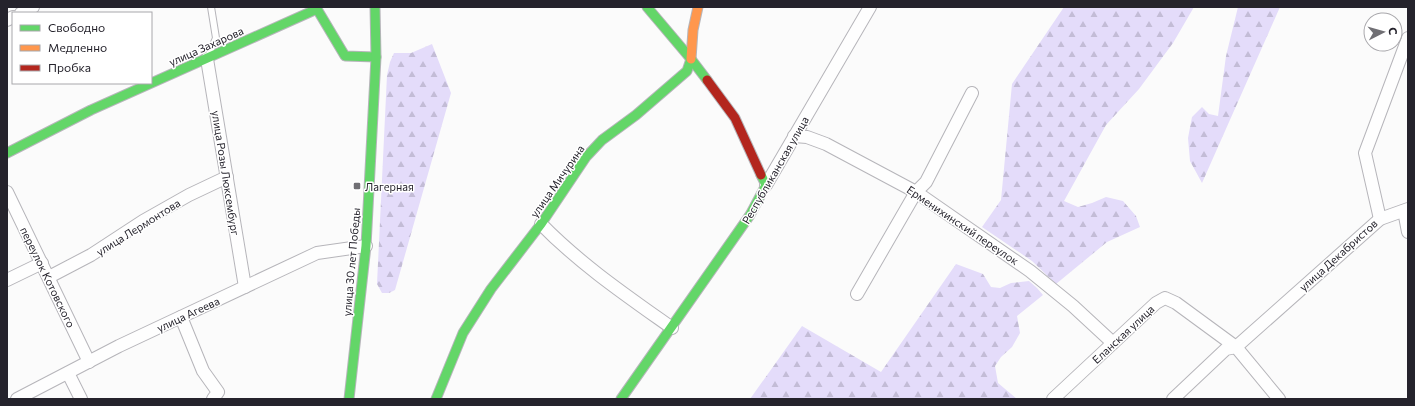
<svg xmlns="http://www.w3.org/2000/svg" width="1415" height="406" font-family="Commissioner,sans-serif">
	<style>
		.forest { fill: url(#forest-firs) }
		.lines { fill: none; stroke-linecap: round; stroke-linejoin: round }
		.lane-casing { stroke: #b6b5ba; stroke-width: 8 }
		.street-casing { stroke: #b6b5ba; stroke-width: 14 }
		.fast-casing { stroke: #b6b5ba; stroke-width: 11 }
		.slow-casing { stroke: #b6b5ba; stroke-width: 11 }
		.jam-casing { stroke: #b6b5ba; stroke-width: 11 }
		.lane { stroke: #fefefe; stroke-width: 6 }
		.street { stroke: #fefefe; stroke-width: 12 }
		.fast { stroke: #63d668; stroke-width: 9 }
		.slow { stroke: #ff974d; stroke-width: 9 }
		.jam { stroke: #b3261e; stroke-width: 9 }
		.poi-dot { fill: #706f74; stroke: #fff; stroke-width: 1.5 }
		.labels { text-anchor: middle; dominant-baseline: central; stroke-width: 3; stroke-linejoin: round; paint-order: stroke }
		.street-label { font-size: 11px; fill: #25232c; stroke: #fff }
		.poi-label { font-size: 11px; fill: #25232c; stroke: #fff; text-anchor: start }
	</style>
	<defs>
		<pattern id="forest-firs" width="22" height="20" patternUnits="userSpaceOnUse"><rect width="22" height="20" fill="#e4dcfa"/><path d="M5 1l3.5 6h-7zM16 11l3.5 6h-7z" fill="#c3bcd6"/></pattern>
	</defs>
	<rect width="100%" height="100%" fill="#fbfbfb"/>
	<!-- forest -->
	<g class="forest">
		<polygon points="1064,7 1194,7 1173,43 1139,89 1106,125 1064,201 1078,207 1092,203 1106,197 1123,201 1136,216 1140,227 1107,242 1056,284 1032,261 982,227 1001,200 1012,84"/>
		<polygon points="1238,7 1280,7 1202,183 1190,161 1188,138 1192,117 1202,107 1209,114 1218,116 1226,56"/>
		<polygon points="432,44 451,93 395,290 389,293 382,293 377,284 387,75 390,62 394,53 411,53"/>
		<polygon points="956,264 983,274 991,287 1000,288 1011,283 1029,281 1037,288 1043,295 1017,316 1020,333 1012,347 1001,357 995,366 998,383 1017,399 750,399 802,326 881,372"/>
	</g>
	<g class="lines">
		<defs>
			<polyline id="lane" points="209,54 216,38 211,7"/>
			<g id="street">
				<polyline points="21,13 33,7"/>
				<polyline points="7,20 13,17"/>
				<polyline points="207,59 245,287"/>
				<polyline points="794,136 807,137 826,144 916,192 1030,271 1073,306 1113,343"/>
				<polyline points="766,185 870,7"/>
				<polyline points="7,192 89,362"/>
				<polyline points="1404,211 1408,232"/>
				<polyline points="1380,219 1365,153 1408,38"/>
				<path d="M541,224C580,264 627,296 672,328"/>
				<polyline points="49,277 91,255 143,221 189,195 227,177"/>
				<polyline points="7,280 42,263"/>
				<polyline points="857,294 916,192 926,182 972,93"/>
				<polyline points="181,317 203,371 218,392 213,399"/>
				<polyline points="68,373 81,399"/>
				<polyline points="17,399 119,346 317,253 366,246"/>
				<polyline points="1053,399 1156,303 1165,298 1176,303 1236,347 1279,399"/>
				<polyline points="1173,399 1226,349 1236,347 1380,219 1408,209"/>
			</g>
			<g id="fast">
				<polyline points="647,7 691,59 707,80"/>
				<polyline points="7,153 91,110 317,9 345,56 376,57"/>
				<polyline points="349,399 366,246 376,57 375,7"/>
				<polyline points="436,399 463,333 491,289 541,224 586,157 602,140 636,115 687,71 691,59"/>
				<polyline points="621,399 750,215 766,185 761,175"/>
			</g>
			<polyline id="slow" points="691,59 693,30 698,7"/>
			<polyline id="jam" points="707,80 735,118 761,175"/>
		</defs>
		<!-- lane casing -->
		<use href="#lane" class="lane-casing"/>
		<!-- street casing -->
		<use href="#street" class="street-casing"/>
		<!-- fast casing -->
		<use href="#fast" class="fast-casing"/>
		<!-- slow casing -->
		<use href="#slow" class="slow-casing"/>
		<!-- jam casing -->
		<use href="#jam" class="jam-casing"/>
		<!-- lane -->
		<use href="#lane" class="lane"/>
		<!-- street -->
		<use href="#street" class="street"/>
		<!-- fast -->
		<use href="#fast" class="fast"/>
		<!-- slow -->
		<use href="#slow" class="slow"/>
		<!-- jam -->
		<use href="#jam" class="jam"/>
	</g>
	<!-- markers -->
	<rect class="poi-dot" x="353" y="182" width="8" height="8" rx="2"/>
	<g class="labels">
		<!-- street labels -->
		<g class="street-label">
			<text transform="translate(206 46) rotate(-24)">улица Захарова</text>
			<text transform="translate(775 170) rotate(-60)">Республиканская улица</text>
			<text transform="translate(226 173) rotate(81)">улица Розы Люксембург</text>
			<text transform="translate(557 181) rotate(-55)">улица Мичурина</text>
			<text transform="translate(963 225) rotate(34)">Ерменихинский переулок</text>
			<text transform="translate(138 227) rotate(-32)">улица Лермонтова</text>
			<text transform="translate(1338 255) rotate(-42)">улица Декабристов</text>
			<text transform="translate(351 262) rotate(-85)">улица 30 лет Победы</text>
			<text transform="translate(48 277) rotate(64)">переулок Котовского</text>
			<text transform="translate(188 314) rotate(-25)">улица Агеева</text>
			<text transform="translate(1123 334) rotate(-43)">Еланская улица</text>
		</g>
		<!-- poi labels -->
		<g class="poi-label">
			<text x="365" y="186">Лагерная</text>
		</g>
	</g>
	<!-- border -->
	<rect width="1415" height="406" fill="none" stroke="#25232c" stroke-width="16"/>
	<!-- legend -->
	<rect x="12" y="12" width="140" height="72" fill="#ffffff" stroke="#a8a7ab"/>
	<rect x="20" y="25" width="20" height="6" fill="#63d668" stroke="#a8a7ab"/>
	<text x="48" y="32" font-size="12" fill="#25232c">Свободно</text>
	<rect x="20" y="45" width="20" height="6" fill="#ff974d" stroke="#a8a7ab"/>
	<text x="48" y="52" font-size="12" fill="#25232c">Медленно</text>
	<rect x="20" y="65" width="20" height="6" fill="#b3261e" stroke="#a8a7ab"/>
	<text x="48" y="72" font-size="12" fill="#25232c">Пробка</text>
	<!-- north arrow -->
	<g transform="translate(1383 32) rotate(84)"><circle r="19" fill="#ffffff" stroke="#a8a7ab"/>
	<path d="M0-3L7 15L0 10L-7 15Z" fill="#706f74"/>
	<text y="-6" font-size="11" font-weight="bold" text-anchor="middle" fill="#25232c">С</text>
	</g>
</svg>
